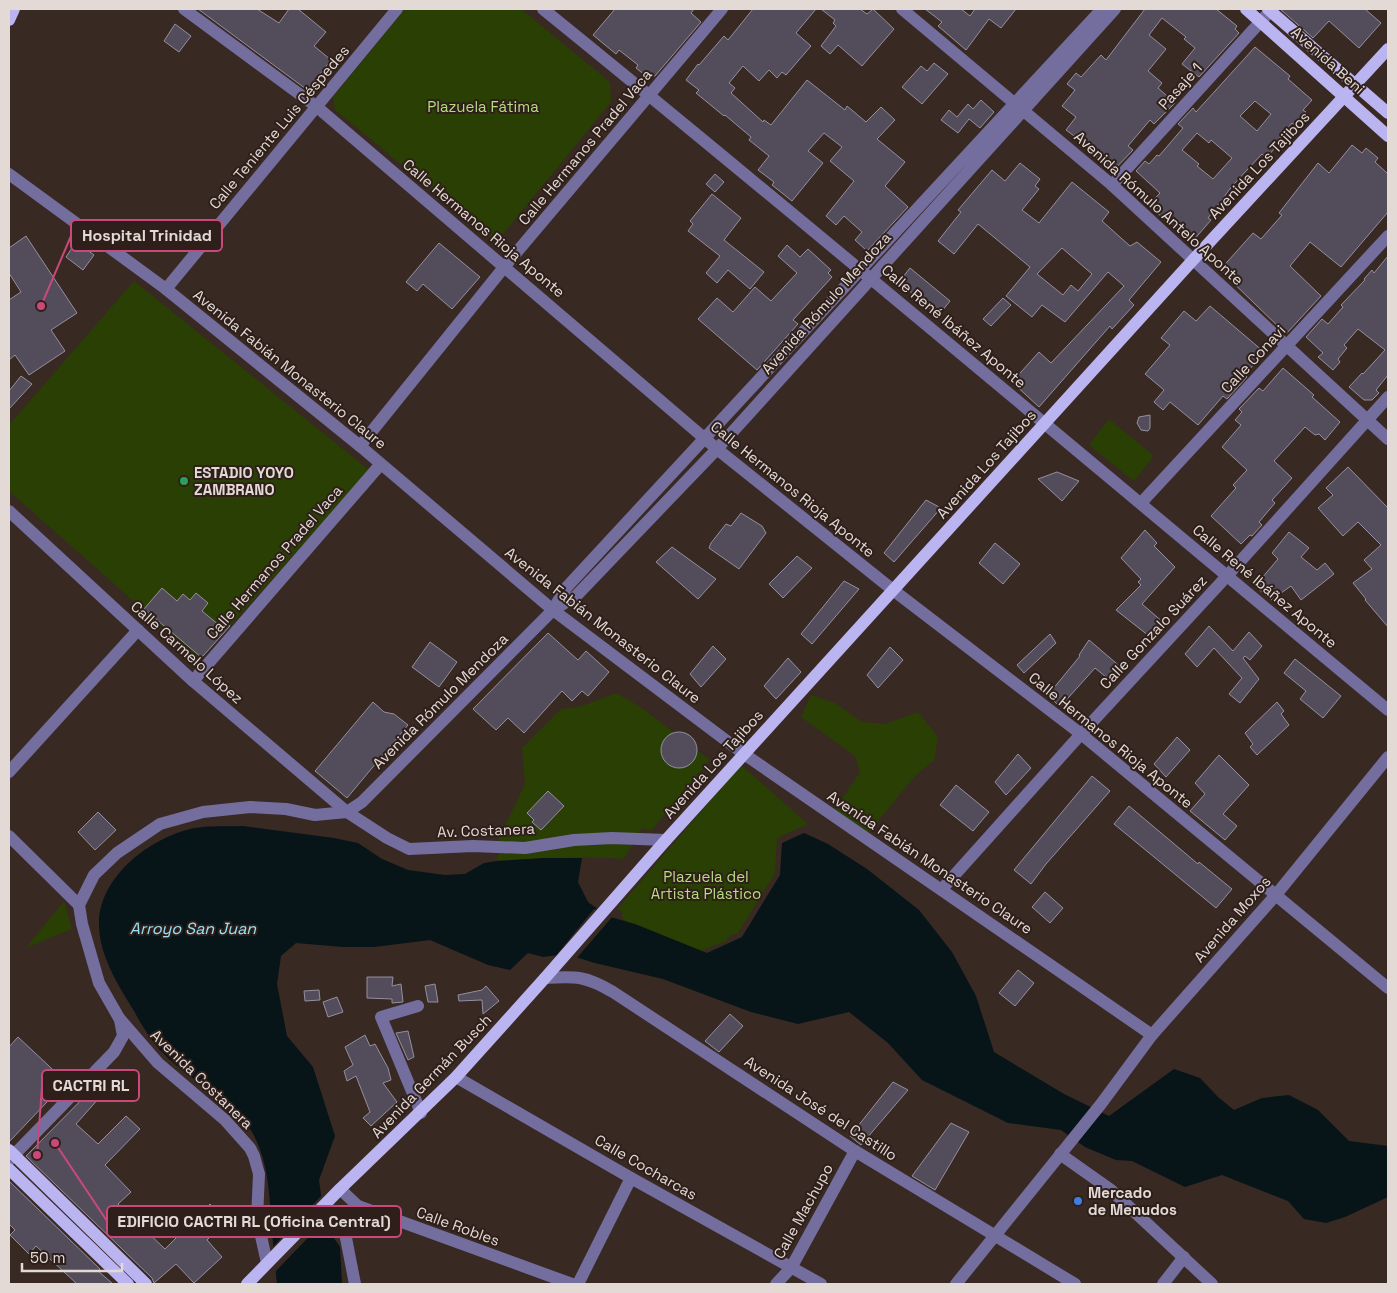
<svg xmlns="http://www.w3.org/2000/svg" width="1397" height="1293" font-family="'Space Grotesk',sans-serif">
	<style>
		.green { fill: #2a3f04 }
		.water { fill: #071418 }
		.pier { fill: #382923 }
		.building { fill: #524c5b; stroke: #958f9f; fill-rule: evenodd }
		.lines { fill: none; stroke-linecap: round; stroke-linejoin: round }
		.minor { stroke: #736e9e; stroke-width: 12 }
		.major { stroke: #bab4f0; stroke-width: 12 }
		.leisure-dot { fill: #2e9e5b; stroke: #2e1f1a; stroke-width: 2 }
		.shop-dot { fill: #3f7fe0; stroke: #2e1f1a; stroke-width: 2 }
		.labels { text-anchor: middle; dominant-baseline: central; stroke-width: 4; stroke-linejoin: round; paint-order: stroke }
		.street-label { font-size: 15px; fill: #e3d9d5; stroke: #2e1f1a }
		.park-label { font-size: 15px; fill: #b5df7d; stroke: #2e1f1a }
		.poi-label { font-size: 15px; font-weight: bold; fill: #e3d9d5; stroke: #2e1f1a; text-anchor: start }
		.water-label { font-size: 16px; font-style: italic; fill: #96e2f8; stroke: #2e1f1a }
		.leader { fill: none; stroke: #ca487a; stroke-width: 2 }
		.callout-dot { fill: #ca487a; stroke: #2e1f1a; stroke-width: 2 }
		.callout { fill: #2e1f1a; stroke: #ca487a; stroke-width: 2 }
		.callout-label { font-size: 16px; text-anchor: middle; font-weight: bold; fill: #e3d9d5 }
	</style>
	<rect width="100%" height="100%" fill="#382923"/>
	<!-- green -->
	<g class="green">
		<polygon points="405,9 521,9 610,82 611,102 504,233 490,237 335,110 333,97"/>
		<polygon points="134,281 369,470 200,660 9,491 9,425"/>
		<polygon points="1109,419 1154,456 1134,481 1089,445"/>
		<path d="M616,693L639,706L710,760L651,831L642,828L624,859C582,856 539,858 497,861L499,838L525,784L522,748L561,709L582,706Z"/>
		<polygon points="811,695 835,703 862,722 885,724 918,712 938,737 934,760 914,777 866,836 833,812 860,772 855,756 801,717"/>
		<polygon points="741,765 808,824 777,838 775,873 738,933 729,936 726,941 690,955 638,931 621,917 623,912 617,909"/>
		<polygon points="64,901 72,929 26,948"/>
	</g>
	<!-- water -->
	<path class="water" d="M243,826L334,838L358,843L382,859L408,870L445,875L465,874L484,863L497,861L544,858H582L578,882L588,902L607,916L635,924L707,953L742,937L780,875L782,843L804,833L828,844L867,869L919,910L952,952L976,996L994,1052L1064,1094L1109,1116L1174,1069L1200,1078L1218,1097L1234,1110L1262,1098L1289,1095L1318,1110L1349,1141L1388,1146V1197L1345,1217L1326,1223L1304,1219L1288,1201L1222,1175L1185,1187L1132,1161L1116,1160L1085,1147L1061,1130L1008,1123L922,1080L888,1043L849,1012L798,1024L751,1012L663,979L595,963L566,954L543,957L528,953L510,970L488,965L430,940L374,947H343L296,943L281,956L277,984L287,1036L313,1067L335,1136L319,1180L325,1225L340,1247L342,1284H277C275,1265 273,1247 272,1228C269,1194 269,1162 252,1132C248,1126 242,1120 237,1115C213,1090 182,1074 159,1049C149,1037 141,1024 134,1011C118,985 99,955 99,924C99,877 149,839 190,829C207,825 227,827 243,826Z"/>
	<!-- pier -->
	<g class="pier">
		<polygon points="594,909 602,910 613,916 576,959 565,956 554,958"/>
		<polygon points="323,1194 326,1219 274,1273 271,1249"/>
	</g>
	<!-- building -->
	<g class="building">
		<polygon points="198,9 257,9 279,23 289,9 298,9 326,32 314,46 331,60 309,88 306,89"/>
		<polygon points="615,9 694,9 691,13 701,22 655,76 646,76 636,68 638,65 619,50 616,54 593,35"/>
		<polygon points="753,9 816,9 796,33 811,46 786,75 782,72 777,78 769,70 759,81 743,66 729,83 735,88 731,93 763,122 764,120 771,125 807,80 845,110 847,106 866,122 881,107 895,120 877,139 905,162 885,186 908,207 867,251 855,240 862,232 844,216 836,225 826,216 854,181 830,161 842,147 824,133 808,151 823,163 792,201 772,185 774,182 758,170 769,156 749,140 751,137 725,115 724,116 696,93 699,90 686,80 698,64 699,65 724,36 728,40"/>
		<polygon points="821,9 860,9 867,14 873,9 894,29 862,66 838,45 830,54 821,46 836,26 833,23 835,20"/>
		<polygon points="925,9 961,9 970,16 975,9 1016,9 1001,28 989,19 966,50 938,26 942,22"/>
		<polygon points="1145,9 1216,9 1237,26 1235,29 1239,33 1199,77 1182,64 1195,48 1184,39 1186,37 1162,18 1149,35 1166,49 1148,71 1162,83 1158,88 1175,103 1154,124 1150,120 1128,146 1133,150 1112,172 1084,146 1085,144 1066,130 1076,117 1062,106 1075,90 1067,84 1076,73 1081,77 1101,55 1106,60"/>
		<polygon points="1280,9 1365,9 1381,23 1359,48 1329,21 1313,38"/>
		<polygon points="175,24 191,36 179,52 164,41"/>
		<path d="M1255,47L1290,76L1288,79L1312,100L1303,110L1306,112L1295,125L1292,123L1274,145L1276,147L1266,158L1262,154L1233,185L1208,218L1211,220L1192,242L1182,234L1183,233L1148,206L1160,193L1136,171L1145,161L1149,164L1157,155L1159,156L1183,128L1178,124L1193,108L1196,112ZM1255,101L1271,114L1257,131L1240,116ZM1197,133L1209,143L1211,140L1232,158L1213,179L1197,166L1199,164L1182,150Z"/>
		<polygon points="934,63 948,74 922,104 902,87 921,66 927,71"/>
		<polygon points="981,100 994,112 980,128 969,119 958,133 941,120 949,110 957,117 968,104 973,109"/>
		<polygon points="1352,145 1362,153 1366,148 1378,158 1375,162 1388,174 1388,212 1341,267 1310,242 1290,266 1321,296 1286,334 1220,270 1253,233 1261,239 1282,215 1279,213 1318,163 1329,173"/>
		<path d="M1020,163L1040,179L1035,186L1039,189L1022,210L1039,223L1072,182L1109,212L1102,221L1130,246L1137,242L1161,262L1129,300L1134,305L1112,329L1110,326L1039,407L1012,382L1039,352L1051,363L1124,286L1108,272L1065,322L1042,305L1032,317L1006,296L1030,267L978,224L954,254L938,241L961,212L958,210L992,170L1005,181ZM1062,248L1092,274L1078,291L1071,285L1063,295L1037,274Z"/>
		<polygon points="715,174 724,182 715,192 706,184"/>
		<polygon points="712,194 741,218 724,240 764,272 750,289 728,270 717,283 706,273 720,256 688,231 693,224 690,221"/>
		<polygon points="26,236 77,313 51,330 65,351 29,375 15,355 9,360 9,300 21,292 9,273 9,248"/>
		<polygon points="76,242 94,255 83,270 66,257"/>
		<polygon points="439,243 480,277 452,309 423,284 417,291 406,282"/>
		<polygon points="787,245 800,257 808,249 831,270 828,273 832,277 793,320 798,324 757,370 698,319 717,298 733,312 755,287 771,301 797,273 778,256"/>
		<polygon points="1388,256 1388,375 1376,390 1379,393 1372,400 1364,400 1349,387 1362,373 1363,374 1385,350 1358,329 1344,345 1347,348 1338,359 1340,362 1333,370 1318,357 1323,353 1306,337 1322,319 1328,324 1343,307 1341,305 1365,280 1364,279 1372,270 1374,273"/>
		<polygon points="910,268 950,301 938,316 899,282"/>
		<polygon points="1003,298 1011,305 991,326 983,319"/>
		<polygon points="1210,306 1264,352 1245,375 1247,377 1227,399 1223,396 1198,425 1170,402 1163,410 1154,402 1164,390 1145,374 1170,345 1161,338 1184,311 1196,321"/>
		<polygon points="1283,368 1314,395 1312,397 1340,422 1325,440 1319,434 1315,435 1305,427 1274,461 1292,478 1272,500 1275,503 1259,522 1262,525 1252,536 1250,535 1241,544 1211,516 1236,488 1233,485 1247,470 1222,447 1241,425 1235,420 1242,412 1239,409 1259,388 1263,391"/>
		<polygon points="21,376 32,384 9,409 9,391"/>
		<polygon points="1150,415 1150,428 1148,431 1141,430 1137,423 1139,417"/>
		<polygon points="1348,467 1388,508 1388,627 1365,600 1366,599 1353,583 1372,569 1364,560 1381,545 1358,522 1343,536 1318,508 1333,495 1326,488"/>
		<polygon points="1057,472 1079,481 1062,501 1038,479"/>
		<polygon points="926,500 941,508 894,562 884,553"/>
		<polygon points="741,513 762,526 766,533 739,569 709,548 711,543 726,524 731,526"/>
		<polygon points="1145,530 1157,543 1154,546 1175,567 1142,604 1164,623 1149,636 1116,610 1141,585 1138,582 1141,579 1121,558"/>
		<polygon points="1289,532 1309,548 1301,557 1317,570 1325,563 1334,574 1301,600 1291,586 1271,600 1255,586 1278,559 1272,553"/>
		<polygon points="995,543 1020,564 1003,584 979,563"/>
		<polygon points="672,547 716,579 698,599 656,562"/>
		<polygon points="797,556 812,568 783,598 769,584"/>
		<polygon points="844,581 859,589 812,644 801,634"/>
		<polygon points="162,588 177,601 183,594 190,600 196,593 208,603 202,611 219,625 223,620 230,626 203,656 201,657 144,609"/>
		<polygon points="1209,626 1233,651 1249,632 1262,646 1250,660 1245,656 1243,658 1259,679 1240,703 1229,694 1242,678 1214,648 1197,667 1185,654"/>
		<polygon points="548,633 578,660 586,651 609,672 588,696 582,691 572,701 562,691 524,733 508,718 496,730 473,709"/>
		<polygon points="1050,634 1056,643 1024,673 1017,665"/>
		<polygon points="1089,640 1123,669 1111,681 1095,668 1060,707 1048,695 1080,656 1079,655"/>
		<polygon points="430,642 457,662 439,687 412,667"/>
		<polygon points="713,646 726,659 701,687 690,674"/>
		<polygon points="890,647 903,660 878,688 867,675"/>
		<polygon points="788,658 801,672 776,699 764,686"/>
		<polygon points="1295,659 1341,696 1323,718 1300,699 1306,691 1284,673"/>
		<polygon points="373,702 384,712 394,714 408,725 347,798 315,771"/>
		<polygon points="1277,702 1284,711 1281,714 1289,725 1257,755 1250,747 1253,744 1245,733"/>
		<circle cx="679" cy="750" r="18"/>
		<polygon points="1177,737 1190,750 1166,777 1154,764"/>
		<polygon points="1018,754 1031,768 1006,795 995,782"/>
		<polygon points="1219,755 1249,785 1223,814 1237,826 1225,840 1190,811 1205,794 1195,783"/>
		<polygon points="1092,776 1110,791 1046,864 1031,884 1014,870"/>
		<polygon points="956,785 989,812 973,831 940,805"/>
		<polygon points="548,791 564,806 541,830 532,822 534,820 527,813"/>
		<polygon points="1129,806 1198,864 1199,862 1232,889 1216,908 1114,824"/>
		<polygon points="98,812 116,830 95,850 78,832"/>
		<polygon points="1045,892 1063,908 1050,923 1032,907"/>
		<polygon points="1018,970 1034,983 1015,1006 999,993"/>
		<polygon points="367,977 393,977 392,986 401,984 403,1002 392,1003 392,999 367,998"/>
		<polygon points="435,984 438,1002 428,1002 425,986"/>
		<polygon points="486,986 499,1001 483,1014 482,1000 459,1001 458,995 482,990"/>
		<polygon points="319,990 320,1000 305,1001 304,991"/>
		<polygon points="337,997 343,1012 328,1017 323,1002"/>
		<polygon points="730,1014 743,1026 719,1052 705,1041"/>
		<polygon points="408,1031 414,1057 408,1060 396,1033"/>
		<polygon points="365,1035 370,1046 375,1044 388,1068 391,1080 383,1083 397,1102 371,1126 363,1118 370,1112 356,1076 347,1081 344,1071 353,1065 345,1047"/>
		<polygon points="18,1037 66,1082 9,1142 9,1047"/>
		<polygon points="101,1080 112,1090 103,1099 100,1097 76,1124 98,1144 126,1116 140,1129 105,1165 131,1192 118,1204 165,1249 210,1204 226,1221 207,1240 222,1257 194,1283 176,1264 154,1283 152,1278 26,1156"/>
		<polygon points="893,1082 908,1090 861,1145 850,1136"/>
		<polygon points="951,1123 969,1132 935,1190 912,1176"/>
		<polygon points="9,1181 100,1269 98,1271 113,1284 77,1284 36,1246 29,1254 10,1235 15,1230 9,1224"/>
	</g>
	<g class="lines">
		<!-- minor -->
		<g class="minor">
			<polyline points="184,9 317,107 717,449 893,590 1081,734 1388,988"/>
			<path d="M543,9C827,239 1106,476 1388,710"/>
			<polyline points="902,9 1112,185 1388,439"/>
			<polyline points="1102,9 565,589 553,610 576,596 717,449 1115,9"/>
			<polyline points="9,174 166,289 360,446 553,610 744,754 1152,1035"/>
			<polyline points="1112,185 1272,9"/>
			<polyline points="166,289 397,9"/>
			<polyline points="360,446 505,266 722,9"/>
			<polyline points="1141,503 1388,236"/>
			<polyline points="9,511 193,681 347,812 387,838 409,849 473,846 525,848 574,840 612,838 666,840"/>
			<polyline points="193,681 380,465"/>
			<polyline points="9,772 138,630"/>
			<polyline points="9,836 79,905"/>
			<polyline points="942,889 1081,734 1227,576 1388,397"/>
			<path d="M545,978C576,976 586,976 613,992L855,1151L1075,1284"/>
			<polyline points="418,1006 381,1017 421,1113"/>
			<polyline points="456,1077 631,1178 821,1284"/>
			<polyline points="1060,1154 1111,1190 1212,1284"/>
			<polyline points="9,1160 114,1052 123,1036 120,1020"/>
			<polyline points="340,1189 358,1206 572,1284"/>
			<polyline points="267,1263 257,1218 259,1174 254,1156 250,1148 225,1120 158,1063 119,1018 99,983 82,924 79,905 94,875 117,853 160,824 203,812 250,807 286,809 315,815 347,812 362,802 553,610"/>
			<polyline points="355,1284 346,1238 358,1206"/>
			<polyline points="578,1284 631,1178"/>
			<polyline points="776,1284 791,1268 855,1151"/>
			<polyline points="956,1284 1101,1104 1152,1035 1275,896 1388,757"/>
			<polyline points="1163,1284 1184,1257"/>
		</g>
		<!-- major -->
		<g class="major">
			<polyline points="1246,9 1388,136"/>
			<polyline points="1268,9 1388,113"/>
			<polyline points="9,20 14,9"/>
			<polyline points="9,1150 146,1284"/>
			<polyline points="9,1169 128,1284"/>
			<polyline points="247,1284 340,1189 456,1077 545,978 666,840 1193,260 1388,49"/>
		</g>
	</g>
	<!-- markers -->
	<circle class="leisure-dot" cx="184" cy="481" r="5"/>
	<circle class="shop-dot" cx="1078" cy="1201" r="5"/>
	<g class="labels">
		<!-- street labels -->
		<g class="street-label">
			<text transform="translate(1328 60) rotate(42)">Avenida Beni</text>
			<text transform="translate(1180 86) rotate(-48)">Pasaje 1</text>
			<text transform="translate(279 127) rotate(-50)">Calle Teniente Luis Céspedes</text>
			<text transform="translate(585 147) rotate(-50)">Calle Hermanos Pradel Vaca</text>
			<text transform="translate(1259 165) rotate(-47)">Avenida Los Tajibos</text>
			<text transform="translate(1159 208) rotate(42)">Avenida Rómulo Antelo Aponte</text>
			<text transform="translate(484 228) rotate(40)">Calle Hermanos Rioja Aponte</text>
			<text transform="translate(826 303) rotate(-48)">Avenida Rómulo Mendoza</text>
			<text transform="translate(954 326) rotate(40)">Calle René Ibáñez Aponte</text>
			<text transform="translate(1253 359) rotate(-47)">Calle Conavi</text>
			<text transform="translate(290 369) rotate(39)">Avenida Fabián Monasterio Claure</text>
			<text transform="translate(986 464) rotate(-48)">Avenida Los Tajibos</text>
			<text transform="translate(793 489) rotate(39)">Calle Hermanos Rioja Aponte</text>
			<text transform="translate(274 562) rotate(-49)">Calle Hermanos Pradel Vaca</text>
			<text transform="translate(1265 586) rotate(40)">Calle René Ibáñez Aponte</text>
			<text transform="translate(603 625) rotate(38)">Avenida Fabián Monasterio Claure</text>
			<text transform="translate(1153 632) rotate(-47)">Calle Gonzalo Suárez</text>
			<text transform="translate(187 652) rotate(42)">Calle Carmelo López</text>
			<text transform="translate(440 701) rotate(-45)">Avenida Rómulo Mendoza</text>
			<text transform="translate(1111 740) rotate(39)">Calle Hermanos Rioja Aponte</text>
			<text transform="translate(713 764) rotate(-48)">Avenida Los Tajibos</text>
			<text transform="translate(486 830) rotate(-2)">Av. Costanera</text>
			<text transform="translate(930 862) rotate(34)">Avenida Fabián Monasterio Claure</text>
			<text transform="translate(1232 919) rotate(-49)">Avenida Moxos</text>
			<text transform="translate(431 1076) rotate(-46)">Avenida Germán Busch</text>
			<text transform="translate(202 1079) rotate(44)">Avenida Costanera</text>
			<text transform="translate(821 1108) rotate(33)">Avenida José del Castillo</text>
			<text transform="translate(646 1167) rotate(30)">Calle Cocharcas</text>
			<text transform="translate(803 1211) rotate(-61)">Calle Machupo</text>
			<text transform="translate(458 1226) rotate(20)">Calle Robles</text>
		</g>
		<!-- park labels -->
		<g class="park-label">
			<text x="483" y="106">Plazuela Fátima</text>
			<text x="706" y="876">Plazuela del<tspan x="706" dy="17">Artista Plástico</tspan></text>
		</g>
		<!-- poi labels -->
		<g class="poi-label">
			<text x="194" y="472">ESTADIO YOYO<tspan x="194" dy="17">ZAMBRANO</tspan></text>
			<text x="1088" y="1192">Mercado<tspan x="1088" dy="17">de Menudos</tspan></text>
		</g>
		<!-- water labels -->
		<g class="water-label">
			<text x="193" y="928">Arroyo San Juan</text>
		</g>
	</g>
	<!-- callouts -->
	<path class="leader" d="M41 306L71 236M37 1155L42 1086M55 1143L107 1221"/>
	<g class="callout-dot">
		<circle cx="41" cy="306" r="5"/>
		<circle cx="37" cy="1155" r="5"/>
		<circle cx="55" cy="1143" r="5"/>
	</g>
	<g class="callout">
		<rect x="71" y="220" width="151" height="31" rx="5"/>
		<rect x="42" y="1070" width="97" height="31" rx="5"/>
		<rect x="107" y="1206" width="294" height="31" rx="5"/>
	</g>
	<g class="callout-label">
		<text x="147" y="241">Hospital Trinidad</text>
		<text x="91" y="1091">CACTRI RL</text>
		<text x="254" y="1227">EDIFICIO CACTRI RL (Oficina Central)</text>
	</g>
	<!-- border -->
	<rect width="1397" height="1293" fill="none" stroke="#e3d9d5" stroke-width="20"/>
	<!-- scale -->
	<path d="M22 1263v8h100v-8" fill="none" stroke="#e3d9d5" stroke-width="2.5"/>
	<text x="30" y="1263" font-size="15" fill="#e3d9d5" stroke="#2e1f1a" stroke-width="4" paint-order="stroke">50 m</text>
</svg>
